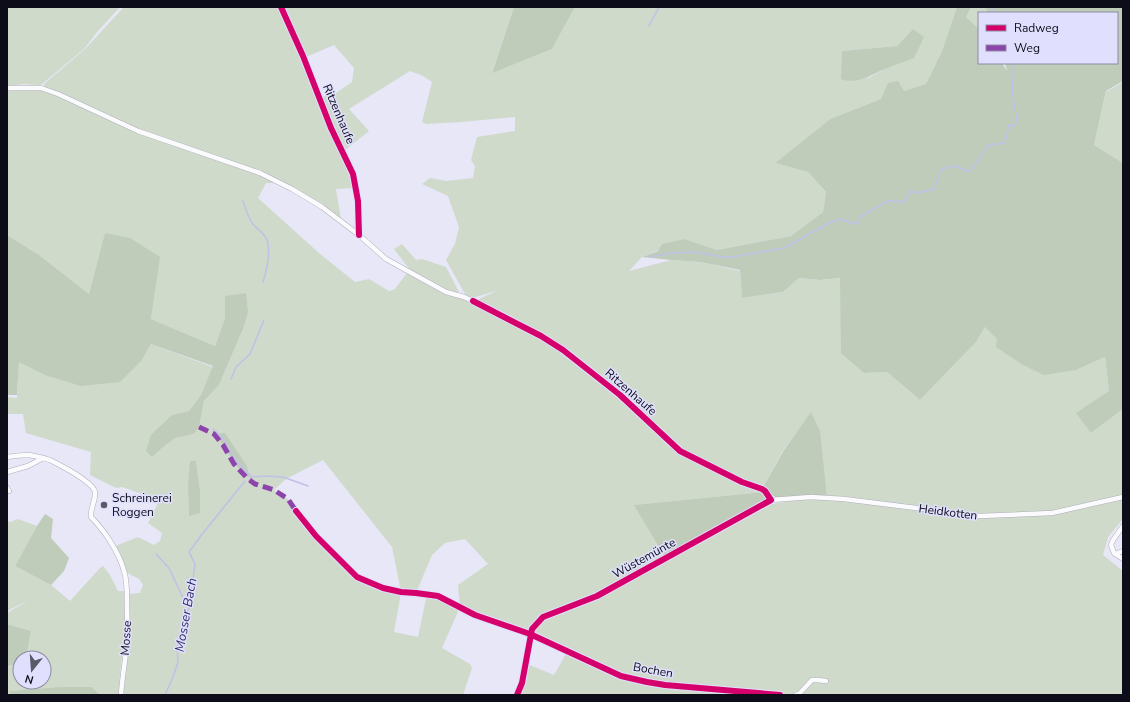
<svg xmlns="http://www.w3.org/2000/svg" width="1130" height="702" font-family="'Nunito Sans',sans-serif">
	<style>
		.green { fill: #cfdacb; fill-rule: evenodd }
		.forest { fill: #bfccb9 }
		.lines { fill: none; stroke-linecap: round; stroke-linejoin: round }
		.stream { stroke: #c0c0e8; stroke-width: 1.5 }
		.minor-casing { stroke: #aeaebb; stroke-width: 5.5 }
		.minor { stroke: #fbfbfe; stroke-width: 4.5 }
		.quiet { stroke: #8e44ad; stroke-width: 5; stroke-dasharray: 10 5; stroke-linecap: butt }
		.cycleway-casing { stroke: #e0e0fe; stroke-width: 8 }
		.cycleway { stroke: #d6006c; stroke-width: 6 }
		.poi-dot { fill: #595967; stroke: #e0e0fe; stroke-width: 1.5 }
		.labels { text-anchor: middle; dominant-baseline: central; stroke-width: 3; stroke-linejoin: round; paint-order: stroke }
		.street-label { font-size: 12px; fill: #0d0d19; stroke: #e0e0fe }
		.poi-label { font-size: 12px; fill: #0d0d19; stroke: #e0e0fe; text-anchor: start }
		.water-label { font-size: 13px; font-style: italic; fill: #302a65; stroke: #e0e0fe }
	</style>
	<rect width="100%" height="100%" fill="#e7e7f7"/>
	<!-- green -->
	<g class="green">
		<polygon points="7,7 120,7 98,31 84,49 42,84 39,85 24,84 7,86"/>
		<path d="M124,7H279L301,57L351,174L353,188L336,189L341,219L280,183H266L258,198L319,253L355,282L369,279L389,291L395,289L407,273L445,293L470,302L542,339L562,351L618,397L679,452L741,484L763,492L635,505L664,558L622,583L543,617L530,634L460,607L442,648L470,664L472,668L463,695H123L128,594L140,593L143,585L139,579L124,571L113,547L138,537L154,545L160,541L162,533L148,523L159,501L150,497L122,487L116,488L90,475L91,452L26,433L23,414H7V397L17,398L19,361L45,375L142,360L151,344L213,367L201,395L189,411L172,415L152,457L162,448L175,438L194,434L199,427L204,401L219,385L243,329L246,293L225,297V318L215,346L151,319L156,283L105,234L89,294L39,255L7,235V91L41,90L45,87L44,84L85,49ZM215,434L250,479L234,464L223,445ZM323,460L392,547L401,592L357,577L316,536L288,499L274,490L286,479ZM196,461L200,490L189,516L188,487ZM465,539L488,564L458,585L460,607L438,596L427,594L418,637L394,632L401,593H416L432,555L445,543Z"/>
		<path d="M283,7H514L492,72L552,49L575,7H957L942,51L926,84L881,99L830,119L775,163L808,172L826,192L823,212L791,236L717,250L685,239L642,257L629,271L671,260L700,262L740,271L742,298L783,292L799,278L820,280L843,278L864,373L887,372L920,400L976,342L985,327L998,339L1076,370L1105,357L1109,391L1091,433L1123,409V519L1108,537L1103,555L1123,571V695H517L525,663L554,675L567,652L532,634L535,629L545,619L597,597L622,585L665,561L772,504L811,497L820,431L811,413L784,449L763,487L742,480L681,449L621,394L564,348L543,334L477,300L496,291L472,298L465,294L446,260L455,244L459,227L448,196L422,184L430,178L446,181L473,178L475,166L471,160L477,137L515,131V117L461,122L426,124L422,122L432,82L423,76L410,71L349,109L369,131L344,151L333,127L321,97L336,93L352,82L354,68L334,45L306,57ZM913,29L885,69L868,78L842,51L897,46Z"/>
		<polygon points="971,7 985,7 988,13 979,13 979,29 966,17"/>
		<polygon points="1123,82 1123,163 1094,145 1106,92"/>
		<polygon points="402,244 416,260 422,259 446,267 459,292 458,293 447,291 410,270 394,249"/>
		<polygon points="18,519 37,526 15,566 51,585 70,601 100,568 103,566 110,575 118,591 124,591 125,631 120,674 119,695 100,695 92,687 10,691 11,695 7,695 7,666 20,664 20,682 44,682 44,658 26,658 31,631 7,624 7,613 29,600 7,611 7,521 10,522"/>
	</g>
	<!-- forest -->
	<g class="forest">
		<polygon points="514,7 575,7 552,49 492,73"/>
		<polygon points="957,7 971,7 966,17 979,29 979,63 1002,63 1007,71 1005,63 1117,63 1117,13 988,13 985,7 1123,7 1123,81 1106,91 1094,145 1123,163 1123,409 1091,433 1076,413 1109,391 1105,357 1076,370 1044,375 1023,365 996,347 997,339 985,327 976,342 920,400 887,372 864,373 841,353 840,278 820,280 799,278 783,292 742,298 740,270 700,262 671,260 642,257 658,251 662,244 685,239 717,250 791,236 823,212 826,192 808,172 775,163 830,119 881,99 888,83 898,81 904,91 926,84 942,51"/>
		<path d="M913,29L924,37L914,58C904,62 894,65 885,69C871,75 856,85 841,79L842,51L897,46Z"/>
		<polygon points="105,233 130,238 160,257 151,319 215,346 225,318 225,296 246,293 248,312 243,329 219,385 204,401 199,427 194,434 175,438 162,448 152,457 146,451 151,435 172,415 189,411 201,395 213,366 151,344 142,360 120,382 81,386 45,375 19,362 17,395 7,395 7,235 39,255 89,294"/>
		<polygon points="811,412 820,431 827,498 775,497 762,489 784,450"/>
		<polygon points="225,433 247,466 250,479 234,464 223,445 214,434"/>
		<polygon points="190,461 196,461 200,490 200,513 189,516 188,487"/>
		<polygon points="763,492 766,501 665,558 634,505"/>
		<polygon points="45,514 53,519 51,538 69,558 64,571 51,585 15,566 37,526"/>
		<polygon points="7,624 31,631 26,658 20,658 20,664 7,666"/>
		<polygon points="62,687 92,687 100,695 11,695 9,691"/>
	</g>
	<g class="lines">
		<!-- stream -->
		<g class="stream">
			<polyline points="991,7 993,13"/>
			<polyline points="649,26 659,7"/>
			<path d="M243,201C246,209 248,218 253,224C259,231 267,235 268,244C270,255 266,272 263,282"/>
			<path d="M650,257L672,253L694,252L723,257H733L784,248L831,222L842,219L853,224L859,222L860,217L888,201L904,202L911,191L916,193L934,189L941,169L956,166L969,172C977,164 981,154 989,145L1005,143L1009,125L1014,126L1017,121L1012,91L1014,63"/>
			<polyline points="231,379 236,367 250,354 264,320"/>
			<polyline points="213,429 221,436 236,461 252,477 251,478"/>
			<polyline points="252,477 266,476 283,477 308,486"/>
			<polyline points="156,554 169,568 185,602 190,603"/>
			<polyline points="165,695 173,677 178,662 177,647 180,634 189,608 195,564 189,552 203,533 245,481"/>
		</g>
		<defs>
			<g id="minor">
				<polyline points="281,7 303,56 331,128 353,174 358,201 359,235"/>
				<polyline points="7,88 41,88 58,94 138,131 260,173 292,189 322,207 359,235 386,259 446,292 464,297 473,301 541,336 563,350 620,395 680,451 742,482 762,489 765,491 771,500"/>
				<path d="M7,457C14,456 22,455 29,455C35,456 44,458 50,460C60,465 93,482 95,492C96,501 90,508 91,517C104,530 119,552 124,571C127,580 127,591 127,601C127,614 128,627 127,640C126,659 122,677 121,695"/>
				<polyline points="7,472 28,466 43,458"/>
				<polyline points="7,488 9,491"/>
				<polyline points="296,511 316,536 357,577 383,588 401,592 416,593 438,596 475,615 530,634 621,676 647,682 665,685 780,695"/>
				<polyline points="1123,526 1113,540 1111,545 1114,553 1123,559"/>
				<polyline points="1115,554 1123,551"/>
				<polyline points="517,695 522,683 532,629 543,617 597,596 771,500 811,497 844,499 980,516 1052,513 1123,497"/>
				<polyline points="796,695 799,694 812,680 817,680 826,681"/>
			</g>
		</defs>
		<!-- minor casing -->
		<use href="#minor" class="minor-casing"/>
		<!-- minor -->
		<use href="#minor" class="minor"/>
		<!-- quiet -->
		<polyline class="quiet" points="199,427 214,434 223,445 234,464 247,478 255,484 274,490 288,499 296,511"/>
		<defs>
			<g id="cycleway">
				<polyline points="281,7 303,56 331,128 353,174 358,201 359,235"/>
				<polyline points="473,301 541,336 563,350 620,395 680,451 742,482 762,489 765,491 771,500 597,596 543,617 532,629 522,683 517,695"/>
				<polyline points="296,511 316,536 357,577 383,588 401,592 416,593 438,596 475,615 530,634 621,676 647,682 665,685 780,695"/>
			</g>
		</defs>
		<!-- cycleway casing -->
		<use href="#cycleway" class="cycleway-casing"/>
		<!-- cycleway -->
		<use href="#cycleway" class="cycleway"/>
	</g>
	<!-- markers -->
	<circle class="poi-dot" cx="104" cy="505" r="4"/>
	<g class="labels">
		<!-- street labels -->
		<g class="street-label">
			<text transform="translate(339 114) rotate(67)">Ritzenhaufe</text>
			<text transform="translate(631 392) rotate(41)">Ritzenhaufe</text>
			<text transform="translate(948 512) rotate(7)">Heidkotten</text>
			<text transform="translate(644 558) rotate(-29)">Wüstemünte</text>
			<text transform="translate(126 638) rotate(-86)">Mosse</text>
			<text transform="translate(653 670) rotate(10)">Bochen</text>
		</g>
		<!-- poi labels -->
		<g class="poi-label">
			<text x="112" y="498">Schreinerei<tspan x="112" dy="14">Roggen</tspan></text>
		</g>
		<!-- water labels -->
		<g class="water-label">
			<text transform="translate(186 615) rotate(-80)">Mosser Bach</text>
		</g>
	</g>
	<!-- border -->
	<rect width="1130" height="702" fill="none" stroke="#0d0d19" stroke-width="16"/>
	<!-- legend -->
	<rect x="978" y="12" width="140" height="52" fill="#e0e0fe" stroke="#8c8ca2"/>
	<rect x="986" y="25" width="20" height="6" fill="#d6006c" stroke="#8c8ca2"/>
	<text x="1014" y="32" font-size="12" fill="#0d0d19">Radweg</text>
	<rect x="986" y="45" width="20" height="6" fill="#8e44ad" stroke="#8c8ca2"/>
	<text x="1014" y="52" font-size="12" fill="#0d0d19">Weg</text>
	<!-- north arrow -->
	<g transform="translate(32 670) rotate(197)"><circle r="19" fill="#e0e0fe" stroke="#8c8ca2"/>
	<path d="M0-3L7 15L0 10L-7 15Z" fill="#595967"/>
	<text y="-6" font-size="11" font-weight="bold" text-anchor="middle" fill="#0d0d19">N</text>
	</g>
</svg>
